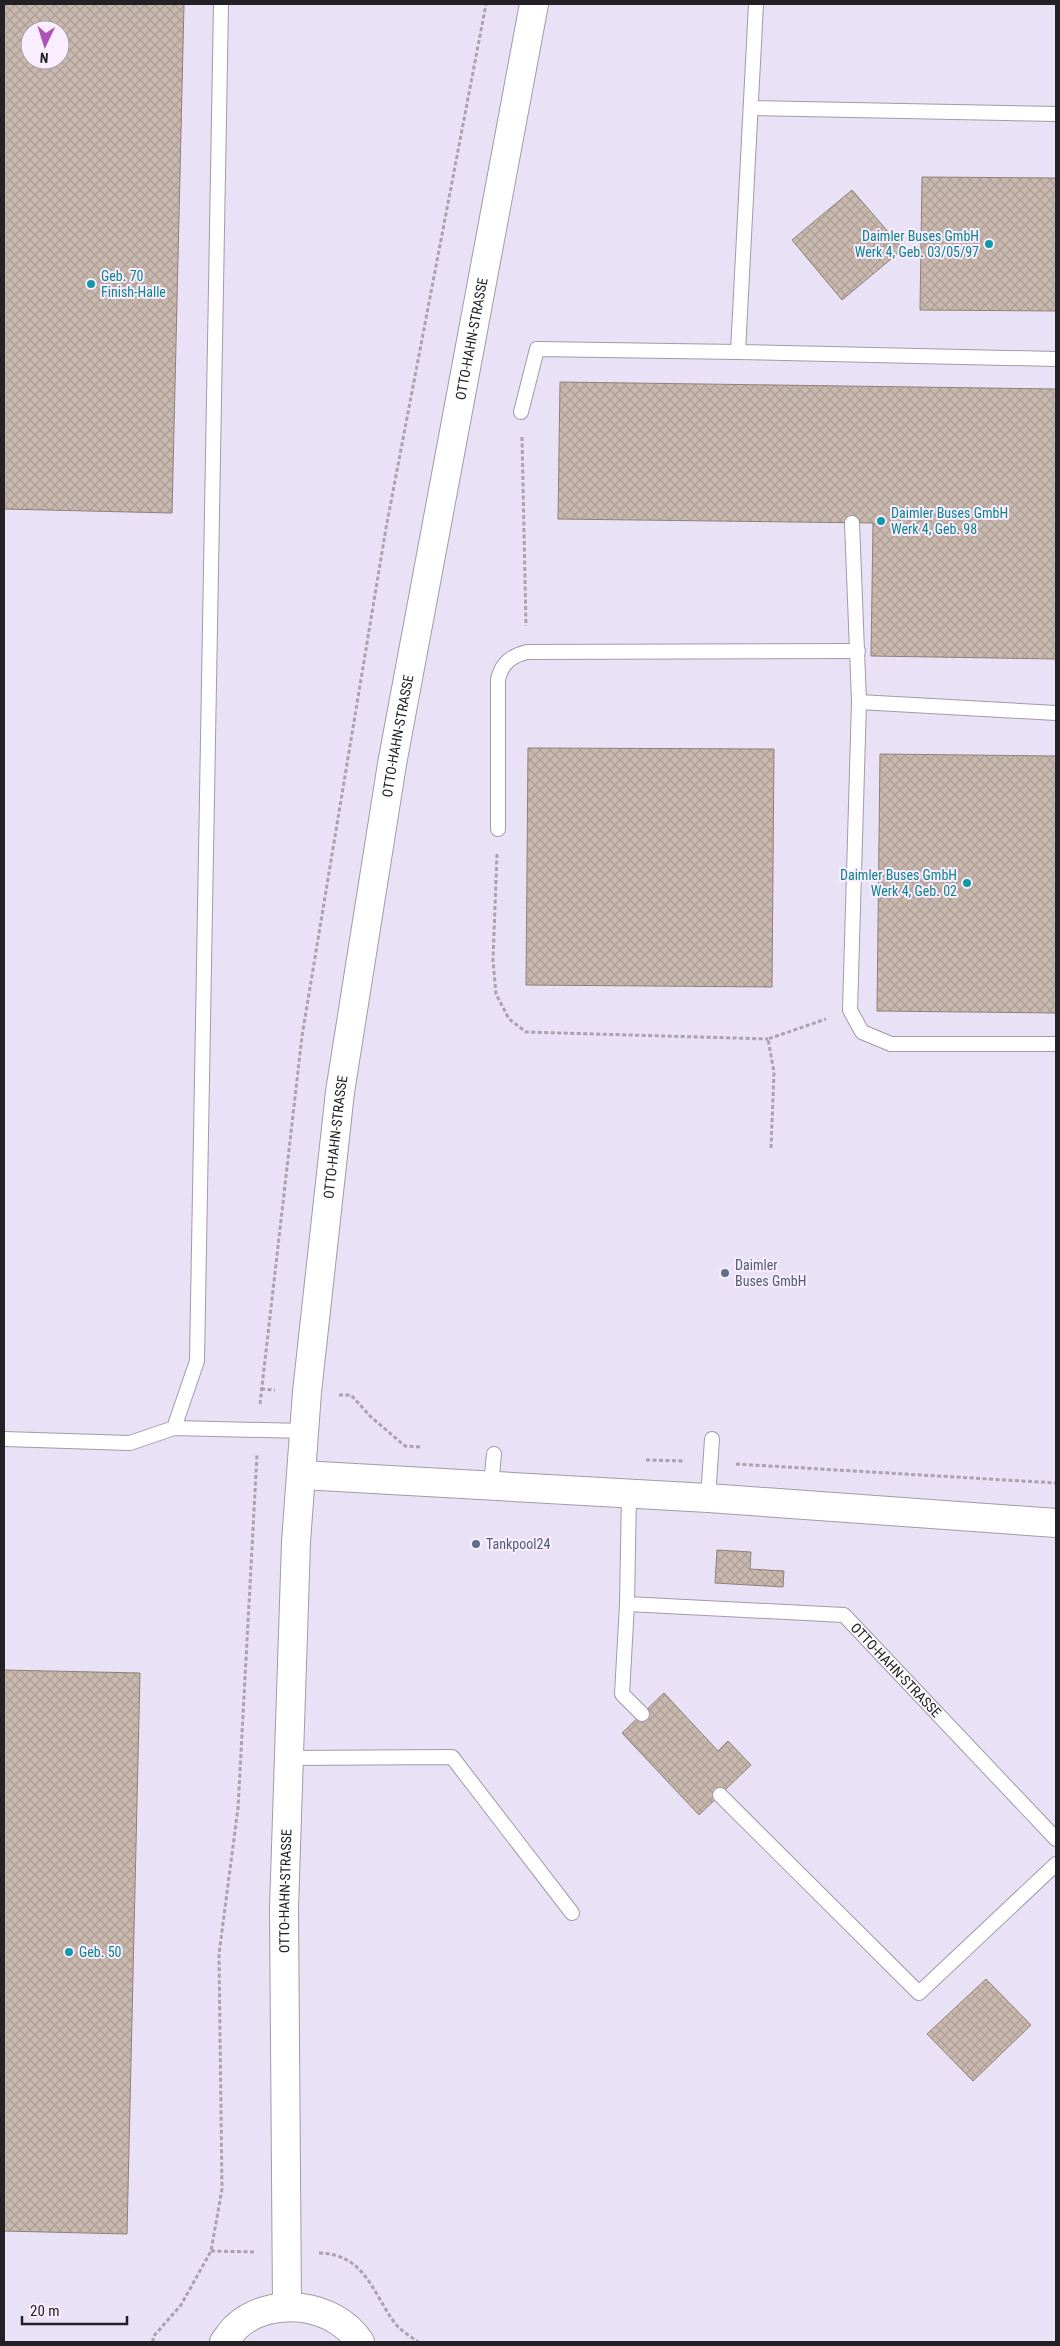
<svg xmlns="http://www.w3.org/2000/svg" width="1060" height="2346" font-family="'Roboto Condensed',sans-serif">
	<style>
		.industrial { fill: #e9e1f6; fill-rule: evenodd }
		.building { fill: url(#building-cross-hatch); stroke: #908077; fill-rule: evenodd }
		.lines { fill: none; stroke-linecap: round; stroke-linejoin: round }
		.lane-casing { stroke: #a499a7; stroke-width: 16 }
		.street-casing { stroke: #a499a7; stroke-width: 30 }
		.secondary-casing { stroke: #a499a7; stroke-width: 30 }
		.path { stroke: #aba2ae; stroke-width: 3; stroke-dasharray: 4 2.5; stroke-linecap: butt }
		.lane { stroke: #fff; stroke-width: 14 }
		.street { stroke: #fff; stroke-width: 28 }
		.secondary { stroke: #fff; stroke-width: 28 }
		.culture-dot { fill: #0f9aa8; stroke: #faeefe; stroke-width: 2 }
		.service-dot { fill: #5c6f8a; stroke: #faeefe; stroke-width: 2 }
		.labels { text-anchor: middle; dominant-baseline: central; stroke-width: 4; stroke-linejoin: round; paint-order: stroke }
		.culture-label { font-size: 14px; fill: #0d838f; stroke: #faeefe; text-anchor: start }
		.street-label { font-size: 14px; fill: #242025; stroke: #faeefe }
		.service-label { font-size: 14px; fill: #4e5e75; stroke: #faeefe; text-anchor: start }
	</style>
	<defs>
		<pattern id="building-cross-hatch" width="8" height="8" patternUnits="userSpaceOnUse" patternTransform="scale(1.25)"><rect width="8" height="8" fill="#c8b8ae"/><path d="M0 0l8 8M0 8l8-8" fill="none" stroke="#ac9e96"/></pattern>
	</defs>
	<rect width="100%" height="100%" fill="#faeefe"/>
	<!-- industrial -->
	<path class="industrial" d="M4,4H1056V2342H4ZM30,30H60V60H30Z"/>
	<!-- building -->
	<g class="building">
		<path d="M4,4H184L172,513L4,509ZM30,30H60V60H30Z"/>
		<polygon points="922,177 1056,178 1056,311 920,310"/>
		<polygon points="852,190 903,249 842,300 792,240"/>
		<polygon points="560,382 1056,389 1056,659 871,656 873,523 558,519"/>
		<polygon points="528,748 774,749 772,987 526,985"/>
		<polygon points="880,754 1056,756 1056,1013 877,1011"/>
		<polygon points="717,1550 751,1552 750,1569 784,1571 783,1587 715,1583"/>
		<polygon points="4,1670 140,1673 127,2234 4,2231"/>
		<polygon points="664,1693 718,1751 728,1741 751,1765 699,1815 622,1733"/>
		<polygon points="986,1979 1031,2025 973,2081 927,2034"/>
	</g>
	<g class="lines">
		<defs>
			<g id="lane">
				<polyline points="756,4 738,352 1056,359"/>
				<polyline points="751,108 1056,114"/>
				<polyline points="521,412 537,349 738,352"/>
				<polyline points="852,523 859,702"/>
				<polyline points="1056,713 859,702 850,1010 862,1032 891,1044 1056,1044"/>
				<path d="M498,829V679C502,663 511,656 527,652L858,651"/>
				<polyline points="174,1428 197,1361 221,4"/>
				<polyline points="4,1439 130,1443 174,1428 304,1431"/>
				<polyline points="491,1485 494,1454"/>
				<path id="s1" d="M629,1493L627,1604L844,1615L1056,1839"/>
				<polyline points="708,1498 712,1439"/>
				<polyline points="627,1604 622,1694 642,1714"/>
				<polyline points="289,1758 452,1757 572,1913"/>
				<polyline points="720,1795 919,1993 1056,1864"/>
			</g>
			<polyline id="street" points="302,1475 708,1498 1056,1523"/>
			<g id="secondary">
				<path id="s2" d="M287,2307L284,1908L296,1542L307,1392L340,1092L392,764L534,4"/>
				<path d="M224,2342C228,2337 232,2331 236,2327C271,2295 334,2303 360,2342"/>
			</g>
		</defs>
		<!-- lane casing -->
		<use href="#lane" class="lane-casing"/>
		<!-- street casing -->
		<use href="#street" class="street-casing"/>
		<!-- secondary casing -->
		<use href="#secondary" class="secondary-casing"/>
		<!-- path -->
		<g class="path">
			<polyline points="522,437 526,626"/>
			<polyline points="497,854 493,960 496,994 509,1019 526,1032 768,1039"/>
			<polyline points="771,1148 774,1072 768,1039 826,1019"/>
			<polyline points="261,1389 275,1390"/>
			<polyline points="339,1395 351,1395 371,1417 405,1446 421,1447"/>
			<polyline points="260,1404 302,1036 386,528 486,4"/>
			<polyline points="646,1460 685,1461"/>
			<polyline points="736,1464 1056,1483"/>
			<polyline points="211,2251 256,2252"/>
			<path d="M319,2253C364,2254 372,2291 394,2322C400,2330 410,2336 418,2342"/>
			<polyline points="153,2342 153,2337 181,2305 211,2251 222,2189 219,1954 238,1808 257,1455"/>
		</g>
		<!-- lane -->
		<use href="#lane" class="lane"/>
		<!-- street -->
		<use href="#street" class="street"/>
		<!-- secondary -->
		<use href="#secondary" class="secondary"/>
	</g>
	<!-- markers -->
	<g class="culture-dot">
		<circle cx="989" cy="244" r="5"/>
		<circle cx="91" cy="284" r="5"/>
		<circle cx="881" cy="521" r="5"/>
		<circle cx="967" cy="883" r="5"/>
		<circle cx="69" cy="1952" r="5"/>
	</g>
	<g class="service-dot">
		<circle cx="725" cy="1273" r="5"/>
		<circle cx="476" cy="1544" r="5"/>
	</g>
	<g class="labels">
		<!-- culture labels -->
		<g class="culture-label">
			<text x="979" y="236" text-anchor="end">Daimler Buses GmbH<tspan x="979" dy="16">Werk 4, Geb. 03/05/97</tspan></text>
			<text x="101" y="276">Geb. 70<tspan x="101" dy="16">Finish-Halle</tspan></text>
			<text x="891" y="513">Daimler Buses GmbH<tspan x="891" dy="16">Werk 4, Geb. 98</tspan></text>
			<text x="957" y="875" text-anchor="end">Daimler Buses GmbH<tspan x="957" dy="16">Werk 4, Geb. 02</tspan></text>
			<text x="79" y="1952">Geb. 50</text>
		</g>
		<!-- street labels -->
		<g class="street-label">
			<text stroke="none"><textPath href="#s2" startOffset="1982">OTTO-HAHN-STRASSE</textPath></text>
			<text stroke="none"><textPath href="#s2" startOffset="1578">OTTO-HAHN-STRASSE</textPath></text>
			<text stroke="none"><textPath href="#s2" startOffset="1172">OTTO-HAHN-STRASSE</textPath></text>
			<text stroke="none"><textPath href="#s1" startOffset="404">OTTO-HAHN-STRASSE</textPath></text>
			<text stroke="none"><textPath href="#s2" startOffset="416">OTTO-HAHN-STRASSE</textPath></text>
		</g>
		<!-- service labels -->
		<g class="service-label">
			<text x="735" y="1265">Daimler<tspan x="735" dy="16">Buses GmbH</tspan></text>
			<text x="486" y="1544">Tankpool24</text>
		</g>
	</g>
	<!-- border -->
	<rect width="1060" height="2346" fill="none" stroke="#242025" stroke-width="10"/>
	<!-- north arrow -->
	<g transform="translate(45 45) rotate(184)"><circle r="24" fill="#faeefe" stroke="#a49ca7"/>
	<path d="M0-4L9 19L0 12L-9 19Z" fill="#b050b9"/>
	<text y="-8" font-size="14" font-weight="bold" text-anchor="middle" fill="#242025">N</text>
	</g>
	<!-- scale -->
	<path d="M22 2316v8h105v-8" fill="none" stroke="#242025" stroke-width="2.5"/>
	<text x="30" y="2316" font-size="15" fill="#242025" stroke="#faeefe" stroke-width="4" paint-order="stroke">20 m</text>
</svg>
